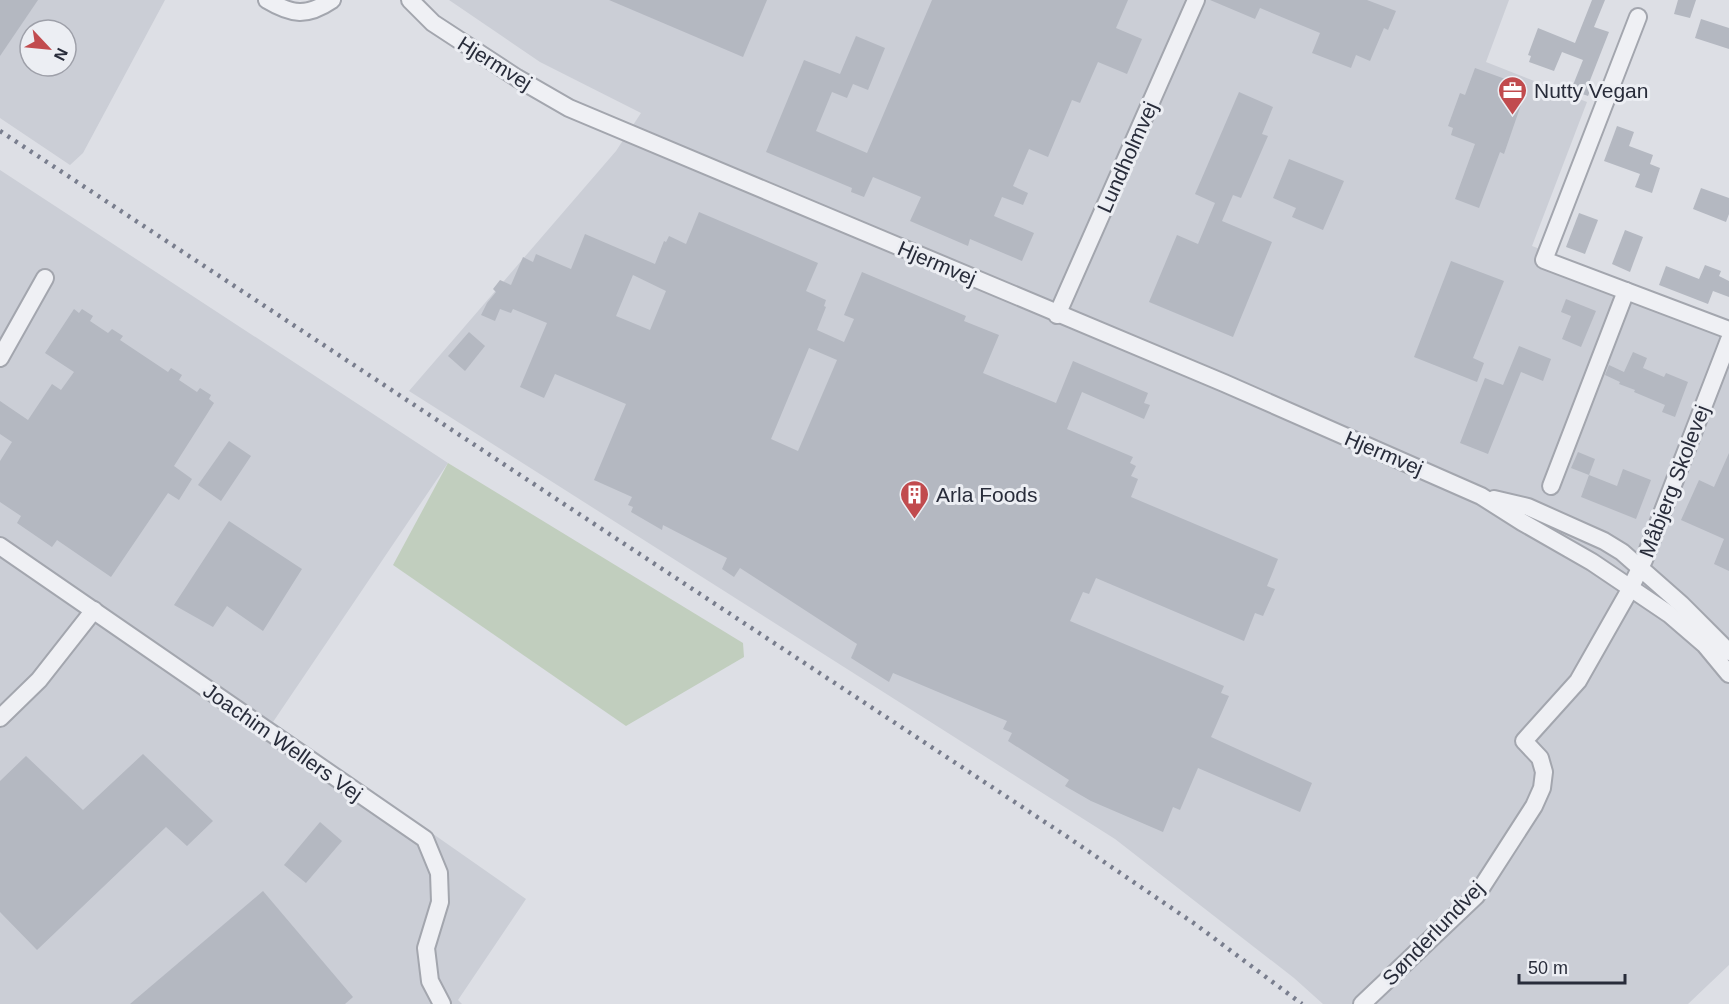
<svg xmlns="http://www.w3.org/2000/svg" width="1729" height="1004" font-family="Helvetica,sans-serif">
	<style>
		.built { fill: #cbced6; fill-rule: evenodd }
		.green { fill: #c1cebe }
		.building { fill: #b4b8c1; fill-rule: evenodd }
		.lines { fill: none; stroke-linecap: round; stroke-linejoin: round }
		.minor-casing { stroke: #a3a6ae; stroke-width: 20 }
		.minor { stroke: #eff0f4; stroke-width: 16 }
		.rail { stroke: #787d8d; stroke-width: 4.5; stroke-dasharray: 3 6; stroke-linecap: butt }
		.labels { text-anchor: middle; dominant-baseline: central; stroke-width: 6; stroke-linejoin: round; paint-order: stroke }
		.street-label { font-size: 21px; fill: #282c3a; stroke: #eceef3 }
		.poi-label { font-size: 21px; fill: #282c3a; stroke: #eceef3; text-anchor: start }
	</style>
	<rect width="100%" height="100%" fill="#dddfe5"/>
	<!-- built -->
	<g class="built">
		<path d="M0,0H165L83,153L70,165L0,118ZM30,30H66V66H30Z"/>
		<polygon points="449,0 1509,0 1486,62 1587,102 1532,246 1729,321 1729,965 1688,1004 1323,1004 1294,978 1115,839 409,391 616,151 641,113 540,62"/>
		<polygon points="0,170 448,463 273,722 526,899 458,1000 462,1004 0,1004"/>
	</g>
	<!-- green -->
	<polygon class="green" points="448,463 743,643 744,657 626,726 393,565"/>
	<!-- building -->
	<g class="building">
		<polygon points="0,0 38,0 0,56"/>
		<polygon points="609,0 767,0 743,57"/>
		<polygon points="932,0 1128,0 1116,28 1142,39 1127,74 1098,62 1080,103 1072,100 1048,157 1029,149 1013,186 1028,193 1023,205 1002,197 994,216 1034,233 1022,261 970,239 968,246 910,221 921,197 873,177 864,197 851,192 852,188 766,152 804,60 840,74 856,36 885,48 868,90 853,84 847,98 832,92 816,131 867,153"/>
		<polygon points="1210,0 1367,0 1396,11 1388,30 1384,28 1370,61 1356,55 1351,68 1312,53 1320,33 1260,8 1255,19"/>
		<polygon points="1592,0 1605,0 1594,27 1609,32 1589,83 1593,84 1588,96 1571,90 1583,60 1562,52 1554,71 1529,62 1531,56 1528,55 1538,28 1575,43"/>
		<polygon points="1678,0 1696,0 1690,18 1674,14"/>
		<polygon points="1701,19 1729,28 1729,49 1695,38"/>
		<polygon points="1475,68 1508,80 1504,89 1524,96 1504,154 1500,152 1479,208 1455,199 1475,144 1451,135 1453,128 1448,126 1460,93 1465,95"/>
		<polygon points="1239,92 1273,107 1262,134 1268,136 1241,198 1233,195 1222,221 1272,242 1233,337 1149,302 1177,235 1198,244 1215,203 1195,194"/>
		<polygon points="1617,126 1634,132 1629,146 1653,155 1650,164 1660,168 1652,193 1635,187 1640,174 1604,161"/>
		<polygon points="1289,159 1344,181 1323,230 1292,217 1296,208 1273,198"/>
		<polygon points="1701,188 1729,198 1729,214 1726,222 1693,209"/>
		<path d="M699,212L818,263L806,291L826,300L824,306L826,307L817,330L844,342L854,319L844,315L862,272L966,316L964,321L999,335L983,373L1056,403L1073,361L1148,393L1144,403L1150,405L1144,419L1082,392L1067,429L1133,457L1130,463L1136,466L1131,476L1138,479L1131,497L1278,559L1267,586L1275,589L1263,616L1255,613L1244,641L1096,578L1089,594L1083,592L1070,621L1224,686L1221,693L1229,696L1211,737L1312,783L1300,812L1198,768L1180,810L1173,807L1163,832L1091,801L1065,786L1069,780L1008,741L1012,733L1003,729L1007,721L893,673L889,682L851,658L857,644L740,568L734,577L722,569L727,558L663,525L662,530L631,512L633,507L628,505L632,497L594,480L626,404L555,374L544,398L520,387L547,323L513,309L511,313L500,309L495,321L481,315L487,303L496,292L493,289L500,280L511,285L523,257L533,262L536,254L571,269L585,234L655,264L664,241L666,242L669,236L686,244ZM633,275L666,291L650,330L616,316ZM809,348L837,360L798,451L771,439Z"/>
		<polygon points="1579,213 1598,220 1585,254 1566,247"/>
		<polygon points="1625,230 1643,237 1630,272 1612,264"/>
		<polygon points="1451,261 1504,281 1473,358 1484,363 1477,382 1414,357"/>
		<polygon points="1705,265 1721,271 1719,276 1729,281 1729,297 1713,291 1708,304 1659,285 1666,266 1699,279"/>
		<polygon points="1566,299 1596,311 1581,347 1562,339 1571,316 1561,312"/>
		<polygon points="74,309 79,313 82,309 93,316 90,321 108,333 112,329 123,336 120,340 168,372 171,368 182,375 179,380 197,392 200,388 211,395 209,399 214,403 174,466 192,479 179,500 168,493 111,577 57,540 52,547 17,523 21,516 0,502 0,461 12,442 0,434 0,401 28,420 52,384 61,390 74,372 45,353"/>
		<polygon points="469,332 485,346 465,371 448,356"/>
		<polygon points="1519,346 1551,359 1543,381 1521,372 1488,454 1460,443 1485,378 1503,385"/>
		<polygon points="1633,352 1647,358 1643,368 1664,377 1666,373 1688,382 1675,417 1662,412 1665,405 1634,392 1635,390 1619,384 1620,382 1605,375 1609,365 1624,372"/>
		<polygon points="229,441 251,456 221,501 198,485"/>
		<polygon points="1578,452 1595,459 1589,475 1571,468"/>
		<polygon points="1729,453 1729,571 1714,564 1724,539 1681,520 1699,480 1714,487"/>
		<polygon points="1623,469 1651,480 1636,519 1581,497 1589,475 1617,486"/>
		<polygon points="229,521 302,569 263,631 227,606 213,627 174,605"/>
		<polygon points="143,754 213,821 187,846 166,827 37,950 0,912 0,781 26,756 83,810"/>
		<polygon points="320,822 342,841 306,883 284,865"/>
		<polygon points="263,891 353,997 345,1004 130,1004"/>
	</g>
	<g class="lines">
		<defs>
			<g id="minor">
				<path d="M267,0C292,15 307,17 332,0"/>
				<polyline points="410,0 433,23 517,78 569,108 1224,383 1481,496 1522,522 1592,562 1669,614 1705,645 1729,674"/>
				<polyline points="1638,17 1544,260 1729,330"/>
				<polyline points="1057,315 1196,0"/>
				<polyline points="0,358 45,278"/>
				<polyline points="1551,486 1626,291"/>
				<polyline points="1494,499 1528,507 1604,541 1622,552 1681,604 1729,652"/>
				<polyline points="0,546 425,839 439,873 440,902 426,948 430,981 442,1004"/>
				<polyline points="0,718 39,680 94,610"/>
				<polyline points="1362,1004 1476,896 1534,806 1542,788 1544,772 1540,758 1524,741 1578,681 1628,593 1644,560 1729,340"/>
			</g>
		</defs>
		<!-- minor casing -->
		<use href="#minor" class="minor-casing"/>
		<!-- minor -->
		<use href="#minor" class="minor"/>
		<!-- rail -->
		<polyline class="rail" points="0,131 1069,838 1195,924 1302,1004"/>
	</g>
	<!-- icons -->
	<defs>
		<symbol id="office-pin" viewBox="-11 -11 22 30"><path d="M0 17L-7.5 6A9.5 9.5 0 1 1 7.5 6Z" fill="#c14b4e" stroke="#eceef3"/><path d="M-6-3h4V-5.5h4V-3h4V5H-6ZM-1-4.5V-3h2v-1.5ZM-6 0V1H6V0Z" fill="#fff"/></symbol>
		<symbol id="building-pin" viewBox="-11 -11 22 30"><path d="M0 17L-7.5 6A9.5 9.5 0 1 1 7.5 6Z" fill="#c14b4e" stroke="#eceef3"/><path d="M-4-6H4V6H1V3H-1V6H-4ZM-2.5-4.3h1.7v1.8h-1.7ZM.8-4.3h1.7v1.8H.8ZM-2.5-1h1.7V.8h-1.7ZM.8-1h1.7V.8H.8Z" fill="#fff"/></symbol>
	</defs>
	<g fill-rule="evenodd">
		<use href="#office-pin" x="1496" y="74" width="33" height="45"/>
		<use href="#building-pin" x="898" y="478" width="33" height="45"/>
	</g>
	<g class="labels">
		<!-- street labels -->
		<g class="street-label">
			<text transform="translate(495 63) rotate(32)">Hjermvej</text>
			<text transform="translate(1127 157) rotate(-66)">Lundholmvej</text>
			<text transform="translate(937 263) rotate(23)">Hjermvej</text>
			<text transform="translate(1384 453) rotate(23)">Hjermvej</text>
			<text transform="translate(1674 481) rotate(-69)">Måbjerg Skolevej</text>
			<text transform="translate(283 742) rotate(35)">Joachim Wellers Vej</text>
			<text transform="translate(1433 933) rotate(-46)">Sønderlundvej</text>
		</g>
		<!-- poi labels -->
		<g class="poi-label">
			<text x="1534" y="90">Nutty Vegan</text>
			<text x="936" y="494">Arla Foods</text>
		</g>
	</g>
	<!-- north arrow -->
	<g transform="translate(48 48) rotate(116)"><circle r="28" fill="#eceef3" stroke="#9ea0a9" stroke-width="1.5"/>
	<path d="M0-4.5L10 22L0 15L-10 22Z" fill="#c14b4e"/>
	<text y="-9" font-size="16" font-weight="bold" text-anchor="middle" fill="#282c3a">N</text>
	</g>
	<!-- scale -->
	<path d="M1519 974v9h106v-9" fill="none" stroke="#282c3a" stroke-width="3"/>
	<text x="1528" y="974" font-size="18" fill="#282c3a" stroke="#eceef3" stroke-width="4.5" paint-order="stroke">50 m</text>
</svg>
